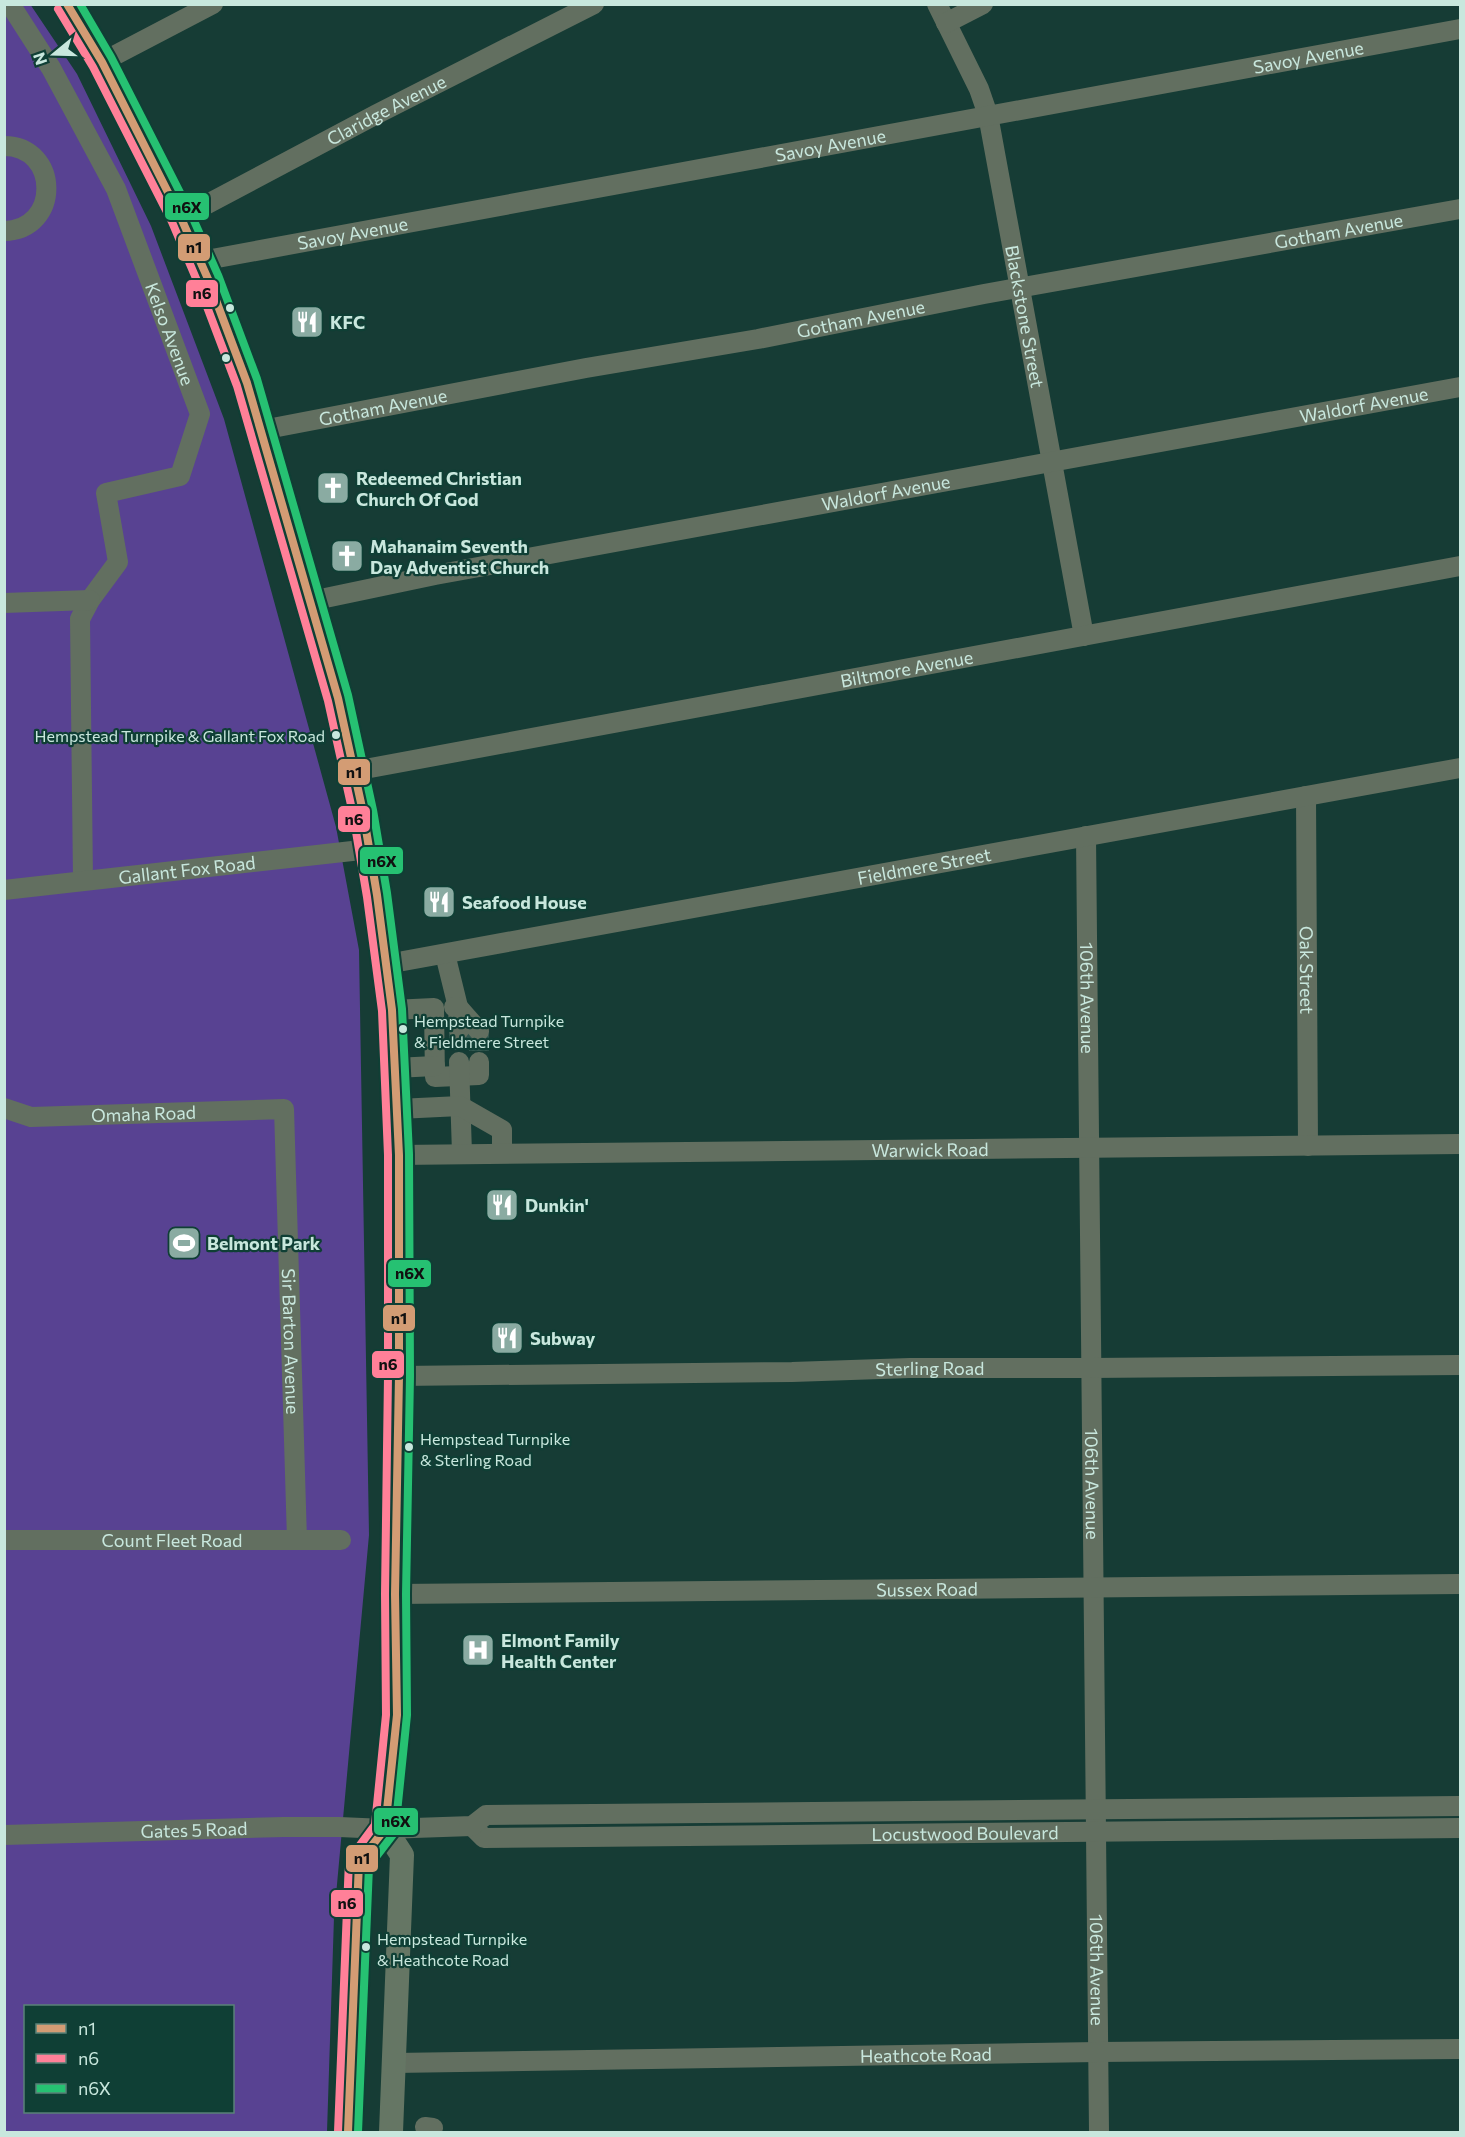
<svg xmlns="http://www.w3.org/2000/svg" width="1465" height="2137" font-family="Commissioner,sans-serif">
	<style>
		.green { fill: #584292; fill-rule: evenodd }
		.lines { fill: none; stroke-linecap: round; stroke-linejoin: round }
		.minor-tunnel { stroke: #31564e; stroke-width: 20; stroke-dasharray: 20 10; stroke-linecap: butt }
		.minor { stroke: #626f60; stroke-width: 20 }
		.major { stroke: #657664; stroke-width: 24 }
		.bus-1-casing { stroke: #0f3f35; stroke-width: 12 }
		.bus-2-casing { stroke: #0f3f35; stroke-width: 12 }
		.bus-3-casing { stroke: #0f3f35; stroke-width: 12 }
		.bus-1 { stroke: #d39c74; stroke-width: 8 }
		.bus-2 { stroke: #ff8098; stroke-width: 8 }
		.bus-3 { stroke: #26c172; stroke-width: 8 }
		.bus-dot { fill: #c8e7dd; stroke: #0f3f35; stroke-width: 2 }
		.labels { text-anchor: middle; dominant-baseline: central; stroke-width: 4.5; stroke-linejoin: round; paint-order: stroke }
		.bus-label { font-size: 16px; fill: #c8e7dd; stroke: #0f3f35; text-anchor: start }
		.street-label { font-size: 18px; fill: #c8e7dd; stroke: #0f3f35 }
		.poi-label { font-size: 18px; font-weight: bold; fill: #c8e7dd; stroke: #0f3f35; text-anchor: start }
		.line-badge { stroke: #0f3f35; stroke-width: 2 }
		.pale-badge-label { font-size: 16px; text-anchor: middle; font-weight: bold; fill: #111 }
	</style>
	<rect width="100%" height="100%" fill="#163c35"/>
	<!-- green -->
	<path class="green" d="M30,4L77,74L151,226L224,419L336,827L359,950L369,1535L334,1917L327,2132H5L4,5ZM26,2006H232V2112H26Z"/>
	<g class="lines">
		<!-- minor-tunnel -->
		<g class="minor-tunnel">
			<polyline points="459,1030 459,1062"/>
			<polyline points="479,1031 479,1062"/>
		</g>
		<!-- minor -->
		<g class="minor">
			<path id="s1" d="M10,4L51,68L116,189L200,414L180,476L106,493L118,562L90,600L80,619L83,880"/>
			<path id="s2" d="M937,4L979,89L988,115L1084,636"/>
			<polyline points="946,23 983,4"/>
			<polyline points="102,62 213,4"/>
			<path d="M4,146C60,146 61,230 4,231"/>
			<path id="s3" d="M181,218L377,114L594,4"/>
			<path id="s4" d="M201,261L1460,29"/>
			<path id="s5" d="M262,430L586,368L758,339L984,294L1460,209"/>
			<path id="s6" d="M311,601L435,575L1460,387"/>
			<polyline points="4,603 90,600"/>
			<path id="s7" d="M354,771L1460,566"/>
			<path id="s8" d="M1306,796L1308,1146"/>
			<path id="s9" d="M1086,836L1099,2132"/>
			<path id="s10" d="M4,890L370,849"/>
			<polyline points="445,954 458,1007 459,1030"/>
			<path id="s11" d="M387,964L1460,768"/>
			<polyline points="454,1007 458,1007 479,1031"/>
			<polyline points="392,1010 434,1008 435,1077 479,1075 479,1062"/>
			<polyline points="459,1062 462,1153"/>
			<polyline points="395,1068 435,1066"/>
			<path id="s12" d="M4,1108L31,1117L284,1109L297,1540"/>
			<polyline points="398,1109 460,1106 502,1130 502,1153"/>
			<path id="s13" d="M399,1155L1460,1144"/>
			<path id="s14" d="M399,1376L792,1372L910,1368H1090L1460,1365"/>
			<path id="s15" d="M4,1540H341"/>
			<path id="s16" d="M395,1594L1460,1584"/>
			<path id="s17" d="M472,1826L484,1838L1460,1828"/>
			<path id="s18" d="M4,1835L284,1827H339L385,1829L472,1826L486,1815L1460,1806"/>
			<path id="s19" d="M394,2063L1098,2052L1460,2049"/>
			<polyline points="425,2127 433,2128"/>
		</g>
		<!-- major -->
		<g class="major">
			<polyline points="67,4 102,62 181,218 208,279 247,383 338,698 363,812 377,895 392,1010 399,1155 399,1376 395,1594 397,1715 385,1829 359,1862 348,2132"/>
			<polyline points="385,1829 402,1855 391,2132"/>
		</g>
		<defs>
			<polyline id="bus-1" points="67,4 102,62 181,218 208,279 247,383 338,698 363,812 377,895 392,1010 399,1155 399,1376 395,1594 397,1715 385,1829 359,1862 348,2132"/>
			<polyline id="bus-2" points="58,9 93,67 172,222 198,283 237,386 328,701 353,814 367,897 382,1011 388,1155 388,1376 385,1594 386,1715 375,1825 349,1860 338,2132"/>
			<polyline id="bus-3" points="80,4 111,57 191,214 218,275 257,379 348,695 373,810 387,893 402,1009 409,1154 410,1376 406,1594 407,1715 395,1832 369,1866 358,2132"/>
		</defs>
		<!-- bus-1 casing -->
		<use href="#bus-1" class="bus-1-casing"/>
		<!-- bus-2 casing -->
		<use href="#bus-2" class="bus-2-casing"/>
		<!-- bus-3 casing -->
		<use href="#bus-3" class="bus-3-casing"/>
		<!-- bus-1 -->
		<use href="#bus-1" class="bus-1"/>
		<!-- bus-2 -->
		<use href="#bus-2" class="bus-2"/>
		<!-- bus-3 -->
		<use href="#bus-3" class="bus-3"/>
	</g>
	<!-- icons -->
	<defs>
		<symbol id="restaurant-square" viewBox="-11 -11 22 22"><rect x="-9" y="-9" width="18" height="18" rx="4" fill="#8aaba2" stroke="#0f3f35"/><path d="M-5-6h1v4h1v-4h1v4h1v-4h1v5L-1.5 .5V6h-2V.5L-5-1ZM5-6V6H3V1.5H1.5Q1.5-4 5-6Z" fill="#fff"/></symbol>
		<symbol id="church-square" viewBox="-11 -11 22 22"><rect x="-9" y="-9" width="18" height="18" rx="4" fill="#8aaba2" stroke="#0f3f35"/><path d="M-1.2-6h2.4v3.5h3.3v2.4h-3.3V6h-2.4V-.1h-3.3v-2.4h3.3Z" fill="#fff"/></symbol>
		<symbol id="stadium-square" viewBox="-11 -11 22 22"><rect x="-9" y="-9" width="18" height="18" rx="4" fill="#8aaba2" stroke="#0f3f35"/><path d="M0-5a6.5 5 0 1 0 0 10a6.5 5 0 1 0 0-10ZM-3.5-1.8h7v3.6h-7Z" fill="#fff"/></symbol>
		<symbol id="hospital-square" viewBox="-11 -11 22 22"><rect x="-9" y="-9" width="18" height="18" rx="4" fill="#8aaba2" stroke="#0f3f35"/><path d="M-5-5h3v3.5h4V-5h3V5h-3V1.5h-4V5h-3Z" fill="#fff"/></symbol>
	</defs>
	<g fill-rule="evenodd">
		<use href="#restaurant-square" x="288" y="303" width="38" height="38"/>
		<use href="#church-square" x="314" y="469" width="38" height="38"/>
		<use href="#church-square" x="328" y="537" width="38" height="38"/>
		<use href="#restaurant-square" x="420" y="883" width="38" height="38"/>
		<use href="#restaurant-square" x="483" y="1186" width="38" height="38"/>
		<use href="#stadium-square" x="165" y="1224" width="38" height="38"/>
		<use href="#restaurant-square" x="488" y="1319" width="38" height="38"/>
		<use href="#hospital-square" x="459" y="1631" width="38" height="38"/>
	</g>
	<!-- markers -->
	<g class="bus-dot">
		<circle cx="230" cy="308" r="5"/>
		<circle cx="226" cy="358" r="5"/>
		<circle cx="336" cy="735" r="5"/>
		<circle cx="403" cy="1029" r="5"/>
		<circle cx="409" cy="1447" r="5"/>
		<circle cx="366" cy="1947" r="5"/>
	</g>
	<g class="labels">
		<!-- bus labels -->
		<g class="bus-label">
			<text x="325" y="735" text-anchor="end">Hempstead Turnpike &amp; Gallant Fox Road</text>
			<text x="414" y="1020">Hempstead Turnpike<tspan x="414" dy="21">&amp; Fieldmere Street</tspan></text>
			<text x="420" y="1438">Hempstead Turnpike<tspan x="420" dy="21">&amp; Sterling Road</tspan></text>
			<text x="377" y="1938">Hempstead Turnpike<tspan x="377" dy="21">&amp; Heathcote Road</tspan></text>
		</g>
		<!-- street labels -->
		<g class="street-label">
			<text stroke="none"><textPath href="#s4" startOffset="1126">Savoy Avenue</textPath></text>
			<text stroke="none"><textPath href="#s3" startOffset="232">Claridge Avenue</textPath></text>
			<text stroke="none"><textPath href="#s4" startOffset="640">Savoy Avenue</textPath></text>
			<text stroke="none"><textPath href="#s5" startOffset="1095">Gotham Avenue</textPath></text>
			<text stroke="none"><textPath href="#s4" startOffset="154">Savoy Avenue</textPath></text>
			<text stroke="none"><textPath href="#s2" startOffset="327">Blackstone Street</textPath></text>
			<text stroke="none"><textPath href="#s5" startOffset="609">Gotham Avenue</textPath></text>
			<text stroke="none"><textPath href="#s1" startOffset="368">Kelso Avenue</textPath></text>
			<text stroke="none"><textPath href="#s6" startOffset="1071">Waldorf Avenue</textPath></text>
			<text stroke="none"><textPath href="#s5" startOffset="123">Gotham Avenue</textPath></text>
			<text stroke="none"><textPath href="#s6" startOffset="585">Waldorf Avenue</textPath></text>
			<text stroke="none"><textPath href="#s7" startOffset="562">Biltmore Avenue</textPath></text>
			<text stroke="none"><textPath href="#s11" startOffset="546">Fieldmere Street</textPath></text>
			<text stroke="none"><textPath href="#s10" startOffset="184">Gallant Fox Road</textPath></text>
			<text stroke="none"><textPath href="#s8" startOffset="174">Oak Street</textPath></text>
			<text stroke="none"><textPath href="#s9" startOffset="162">106th Avenue</textPath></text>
			<text stroke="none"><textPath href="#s12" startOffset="141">Omaha Road</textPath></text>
			<text stroke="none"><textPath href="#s13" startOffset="531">Warwick Road</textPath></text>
			<text stroke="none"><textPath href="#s12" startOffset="514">Sir Barton Avenue</textPath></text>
			<text stroke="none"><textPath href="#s14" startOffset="531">Sterling Road</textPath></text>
			<text stroke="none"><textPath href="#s9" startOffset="648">106th Avenue</textPath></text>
			<text stroke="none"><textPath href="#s15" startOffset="168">Count Fleet Road</textPath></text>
			<text stroke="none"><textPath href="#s16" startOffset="532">Sussex Road</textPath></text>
			<text stroke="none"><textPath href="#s18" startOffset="190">Gates 5 Road</textPath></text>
			<text stroke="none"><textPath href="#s17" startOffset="498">Locustwood Boulevard</textPath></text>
			<text stroke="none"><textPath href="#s9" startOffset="1134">106th Avenue</textPath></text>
			<text stroke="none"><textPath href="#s19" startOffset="532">Heathcote Road</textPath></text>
		</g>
		<!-- poi labels -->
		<g class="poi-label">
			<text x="330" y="322">KFC</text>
			<text x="356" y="478">Redeemed Christian<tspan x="356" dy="21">Church Of God</tspan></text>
			<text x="370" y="546">Mahanaim Seventh<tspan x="370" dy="21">Day Adventist Church</tspan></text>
			<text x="462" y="902">Seafood House</text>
			<text x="525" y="1205">Dunkin'</text>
			<text x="207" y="1243">Belmont Park</text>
			<text x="530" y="1338">Subway</text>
			<text x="501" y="1640">Elmont Family<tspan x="501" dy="21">Health Center</tspan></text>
		</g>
	</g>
	<g class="line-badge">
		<rect x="164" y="192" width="46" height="29" rx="6" fill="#26c172"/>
		<rect x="177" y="233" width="34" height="29" rx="6" fill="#d39c74"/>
		<rect x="185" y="279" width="34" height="29" rx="6" fill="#ff8098"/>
		<rect x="337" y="758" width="34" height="28" rx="6" fill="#d39c74"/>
		<rect x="337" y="805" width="34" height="28" rx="6" fill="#ff8098"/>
		<rect x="359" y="846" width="45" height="29" rx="6" fill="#26c172"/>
		<rect x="387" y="1259" width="45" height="29" rx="6" fill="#26c172"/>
		<rect x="382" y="1304" width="34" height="28" rx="6" fill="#d39c74"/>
		<rect x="371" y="1350" width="34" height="29" rx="6" fill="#ff8098"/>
		<rect x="373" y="1807" width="46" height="29" rx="6" fill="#26c172"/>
		<rect x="345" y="1844" width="34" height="29" rx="6" fill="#d39c74"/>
		<rect x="330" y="1889" width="34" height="29" rx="6" fill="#ff8098"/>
	</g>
	<g class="pale-badge-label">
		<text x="187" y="213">n6X</text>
		<text x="194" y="253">n1</text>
		<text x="202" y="299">n6</text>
		<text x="354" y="778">n1</text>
		<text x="354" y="825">n6</text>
		<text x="382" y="867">n6X</text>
		<text x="410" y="1279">n6X</text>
		<text x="399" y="1324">n1</text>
		<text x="388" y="1370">n6</text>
		<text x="396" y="1827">n6X</text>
		<text x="362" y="1864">n1</text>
		<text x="347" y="1909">n6</text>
	</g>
	<!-- border -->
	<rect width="1465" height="2137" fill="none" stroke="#c8e7dd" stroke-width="12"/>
	<!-- legend -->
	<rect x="24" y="2005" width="210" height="108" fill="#0f3f35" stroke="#598278" stroke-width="1.5"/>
	<rect x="36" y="2024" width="30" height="9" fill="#d39c74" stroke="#598278" stroke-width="1.5"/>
	<text x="78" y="2035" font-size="18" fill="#c8e7dd">n1</text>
	<rect x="36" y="2054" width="30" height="9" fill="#ff8098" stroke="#598278" stroke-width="1.5"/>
	<text x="78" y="2065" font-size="18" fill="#c8e7dd">n6</text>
	<rect x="36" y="2084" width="30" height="9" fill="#26c172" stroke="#598278" stroke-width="1.5"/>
	<text x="78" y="2095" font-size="18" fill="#c8e7dd">n6X</text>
	<!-- north arrow -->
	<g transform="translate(54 54) rotate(251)" stroke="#0f3f35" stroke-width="4.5" paint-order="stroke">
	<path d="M0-4.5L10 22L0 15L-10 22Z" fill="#c8e7dd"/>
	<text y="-9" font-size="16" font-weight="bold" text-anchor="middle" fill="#c8e7dd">N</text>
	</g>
</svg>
